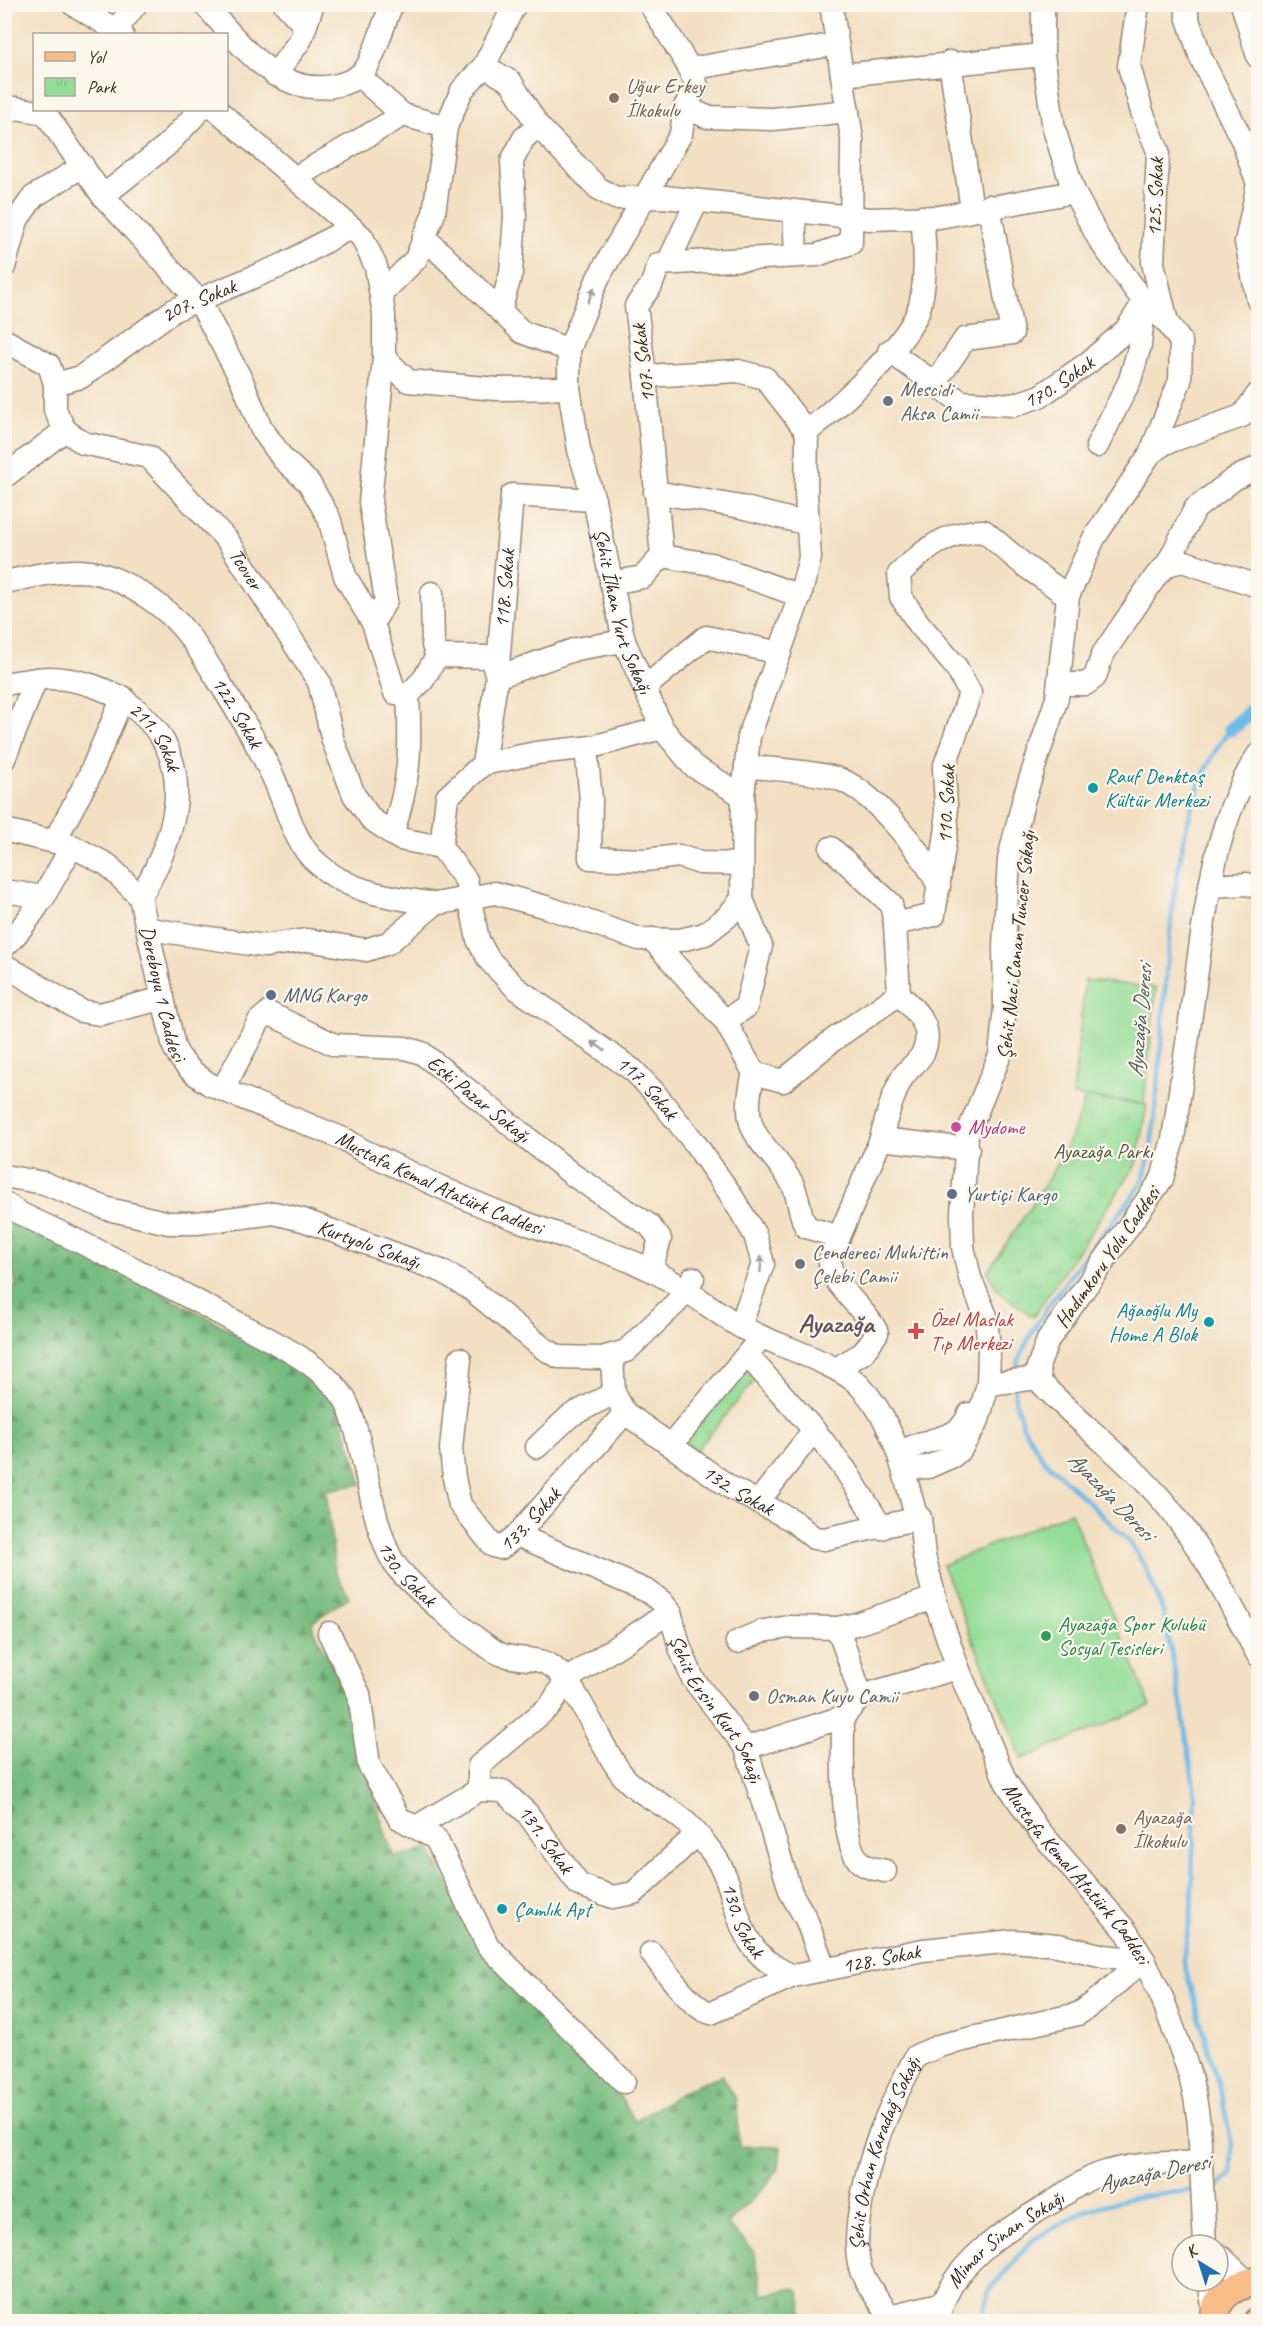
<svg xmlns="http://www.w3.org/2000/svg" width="1263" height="2326" font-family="Caveat,sans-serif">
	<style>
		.forest { fill: url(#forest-firs); stroke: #59734f; stroke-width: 1.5 }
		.park { fill: url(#park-tufts); stroke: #68845a; stroke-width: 1.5 }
		.pitch { fill: #94dd97; stroke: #68845a; stroke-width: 1.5 }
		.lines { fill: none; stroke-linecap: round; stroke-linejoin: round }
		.stream { stroke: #6eb9e7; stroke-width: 4.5 }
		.canal { stroke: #6eb9e7; stroke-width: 15 }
		.minor-casing { stroke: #978470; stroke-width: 25 }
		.major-casing { stroke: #978470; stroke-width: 31 }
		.minor { stroke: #fff; stroke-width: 22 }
		.major { stroke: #f8bd89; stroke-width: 28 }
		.oneway { fill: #a79f9a }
		.education-dot { fill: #8d6e63; stroke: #fbf7ec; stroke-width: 2 }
		.worship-dot { fill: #6b7280; stroke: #fbf7ec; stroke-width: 2 }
		.culture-dot { fill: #0f9aa8; stroke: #fbf7ec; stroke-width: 2 }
		.service-dot { fill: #5c6f8a; stroke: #fbf7ec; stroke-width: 2 }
		.hotel-dot { fill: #d1479c; stroke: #fbf7ec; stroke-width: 2 }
		.health-dot { fill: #e0444e; stroke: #fbf7ec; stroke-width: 2 }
		.leisure-dot { fill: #2e9e5b; stroke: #fbf7ec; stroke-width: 2 }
		.labels { text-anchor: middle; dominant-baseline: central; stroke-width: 4.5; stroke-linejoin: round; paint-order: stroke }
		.education-label { font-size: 21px; fill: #785e54; stroke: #fbf7ec; text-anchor: start }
		.street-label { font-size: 21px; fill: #3b2a1e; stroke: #fbf7ec }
		.worship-label { font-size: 21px; fill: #5b616d; stroke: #fbf7ec; text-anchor: start }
		.culture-label { font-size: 21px; fill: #0d838f; stroke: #fbf7ec; text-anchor: start }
		.service-label { font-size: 21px; fill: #4e5e75; stroke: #fbf7ec; text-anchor: start }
		.hotel-label { font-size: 21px; fill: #b23c85; stroke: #fbf7ec; text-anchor: start }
		.park-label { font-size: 21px; fill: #51573c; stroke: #fbf7ec }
		.health-label { font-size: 21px; fill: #be3a42; stroke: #fbf7ec; text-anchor: start }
		.leisure-label { font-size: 21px; fill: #27864d; stroke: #fbf7ec; text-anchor: start }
		.water-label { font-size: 22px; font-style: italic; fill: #4a555a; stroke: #fbf7ec }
		.district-label { font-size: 27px; font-weight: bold; fill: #6a525b; stroke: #fbf7ec }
	</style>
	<defs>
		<pattern id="forest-firs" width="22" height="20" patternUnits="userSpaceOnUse" patternTransform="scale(1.5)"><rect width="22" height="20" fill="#77bc80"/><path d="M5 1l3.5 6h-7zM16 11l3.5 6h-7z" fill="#639968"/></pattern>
		<pattern id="park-tufts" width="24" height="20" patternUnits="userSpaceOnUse" patternTransform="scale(1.5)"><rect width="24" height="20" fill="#94dd97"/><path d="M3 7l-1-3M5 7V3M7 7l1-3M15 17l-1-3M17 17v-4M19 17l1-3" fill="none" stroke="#80be82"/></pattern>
	</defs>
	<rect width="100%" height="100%" fill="#fbf7ec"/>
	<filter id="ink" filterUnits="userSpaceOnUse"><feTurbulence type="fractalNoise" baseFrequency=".0167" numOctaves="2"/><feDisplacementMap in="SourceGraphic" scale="12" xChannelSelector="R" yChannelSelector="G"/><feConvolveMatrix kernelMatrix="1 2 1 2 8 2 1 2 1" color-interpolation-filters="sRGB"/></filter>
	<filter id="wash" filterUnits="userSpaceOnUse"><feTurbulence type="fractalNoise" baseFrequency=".008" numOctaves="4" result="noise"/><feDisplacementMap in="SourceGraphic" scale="24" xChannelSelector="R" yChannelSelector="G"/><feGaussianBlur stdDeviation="1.35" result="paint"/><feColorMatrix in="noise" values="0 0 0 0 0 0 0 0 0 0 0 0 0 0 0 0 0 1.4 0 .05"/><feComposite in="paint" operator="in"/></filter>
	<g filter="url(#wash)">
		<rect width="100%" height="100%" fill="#f3dfc2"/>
		<!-- forest -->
		<polygon class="forest" points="4,1209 300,1367 337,1403 362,1484 326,1490 335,1571 349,1597 311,1623 349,1699 382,1824 394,1857 430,1849 479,1943 590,2059 617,2092 635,2121 688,2089 722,2075 736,2099 739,2146 781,2147 779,2167 768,2183 727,2224 754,2251 763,2295 795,2288 799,2292 805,2321 5,2321 4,1289 16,1287 11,1255 5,1256"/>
		<!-- park -->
		<g class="park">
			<path d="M1085,1097L1147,1105L1136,1165L1033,1317L996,1289L988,1271C1023,1216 1068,1160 1085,1097Z"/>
			<polygon points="745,1370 756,1379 695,1452 684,1442"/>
		</g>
		<!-- pitch -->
		<g class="pitch">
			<polygon points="1085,980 1156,988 1144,1103 1073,1096"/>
			<polygon points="1071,1512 1150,1706 1022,1759 942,1565"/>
		</g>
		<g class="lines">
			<!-- stream -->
			<g class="stream">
				<path d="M1016,1376C1017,1335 1091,1250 1117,1216C1125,1206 1136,1194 1141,1183C1152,1160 1153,1127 1156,1102C1169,1000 1163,805 1231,729"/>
				<polyline points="1015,1387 1015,1400 1023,1426 1042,1458 1128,1540 1145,1566 1163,1611 1182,1709 1195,1793 1191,1915 1183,1960 1222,2097 1232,2146 1231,2175 1217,2187 1209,2188"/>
				<polyline points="981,2322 989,2291 1031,2241 1084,2211 1127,2199 1194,2190"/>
			</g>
			<!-- canal -->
			<polyline class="canal" points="1231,729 1258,706"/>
		</g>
	</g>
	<g filter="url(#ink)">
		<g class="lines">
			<defs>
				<g id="minor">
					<polyline points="73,4 122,34"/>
					<path d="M204,4C240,43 279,100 338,85C350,82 362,76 368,65C378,46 383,24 392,4"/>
					<polyline points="285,4 305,26"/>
					<path id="s1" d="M650,4L687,64L697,86L685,107L681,134L598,278L569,350V388L579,450L594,500L624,641L662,728L693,766L743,796"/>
					<polyline points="1043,4 1043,55 1054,129 1074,192 1100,241 1144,302 1167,322 1181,342 1180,381 1150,454"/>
					<polyline points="1138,4 1129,66 1142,112 1158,151 1153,263 1167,322"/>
					<polyline points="1187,4 1187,16 1201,58 1243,142 1258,184 1246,242 1258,300"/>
					<polyline points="1242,4 1258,57"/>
					<polyline points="116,30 136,4"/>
					<polyline points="950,62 972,210"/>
					<polyline points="484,66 511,82 538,126 598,188 615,198 664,197 870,219 939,217 1074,192"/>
					<polyline points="689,69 837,44"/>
					<polyline points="275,75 301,39 313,4"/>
					<polyline points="842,75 1043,55"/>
					<polyline points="359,76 403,115 446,127"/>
					<polyline points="685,107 707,117 773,119 848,111"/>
					<polyline points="217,110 362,237 376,267 384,314 384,357 408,381 496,389 569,388"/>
					<polyline points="4,114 16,108 45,113 103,196 199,301 242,381 261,428 283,459 309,483 329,518 345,576 373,623 395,693 408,695 423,680 437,656 491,657 497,677 576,649 624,641"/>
					<polyline points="296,177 403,115"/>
					<polyline points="103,196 166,146 200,110"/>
					<polyline points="794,212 796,256"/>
					<polyline points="424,237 522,332 569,350"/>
					<polyline points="668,263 697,201"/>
					<polyline points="4,267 17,220 33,197 83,166"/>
					<polyline points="381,294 416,259 434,213 446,127 462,90 484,66 515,4"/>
					<polyline points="500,311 511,273 515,216 512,161 524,138 538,126"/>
					<path id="s2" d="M4,340L49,365L55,384V410L65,430L83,443L149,457L228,541L319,682L333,741L354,795L371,819L400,839L441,847"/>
					<path id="s3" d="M889,351L961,402L1014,405L1040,396L1088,363L1126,330L1144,302"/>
					<polyline points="645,376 738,371 765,378 807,432"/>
					<polyline points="935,383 965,339 1012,333 989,206"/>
					<path id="s4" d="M55,384L81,377L174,310L285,264L351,227"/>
					<polyline points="1097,446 1130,380 1140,345 1144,306"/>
					<polyline points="4,477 65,430"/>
					<polyline points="655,492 741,507 808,524"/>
					<polyline points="662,556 711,564 800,596"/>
					<polyline points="1167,565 1195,509 1234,479 1258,467"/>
					<path id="s5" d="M4,582C30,577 64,568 90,572C117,575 161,603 179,624C194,640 206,661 218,680C238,712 258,744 274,779C287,807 293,842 317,863C350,894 392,897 435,904"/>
					<polyline points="611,583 643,577 662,556 645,376 636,306 651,286 659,264 817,255 851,243 852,139 831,4"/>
					<polyline points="432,593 433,645 437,656"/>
					<polyline points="373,623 386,600 370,502 384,357"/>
					<path id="s6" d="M4,684C19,682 35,678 50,678C109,679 174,721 176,786C178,822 159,867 140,897"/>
					<polyline points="1059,684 1086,684 1095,677 1103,654 1156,576 1167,565 1182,561 1258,586"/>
					<polyline points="644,688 706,637 780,653"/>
					<path id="s7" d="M662,728L592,747L536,753L483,764L447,797L441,847L466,880L478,940L489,960L516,988L634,1071L653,1091L694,1142L729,1192L755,1235L763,1264L740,1326"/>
					<polyline points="586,748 591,800 590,858 645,860 679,856 700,863 741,864"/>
					<path d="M1258,755C1215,822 1207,899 1196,977C1189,1031 1181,1085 1173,1139L1162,1179L1048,1340L1038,1367L1041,1383C1082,1426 1130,1461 1168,1507C1204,1551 1231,1605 1258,1655"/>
					<polyline points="4,759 36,679"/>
					<path id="s8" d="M483,764L497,677L512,495L594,500"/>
					<path d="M746,766C769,769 822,772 841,780C874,793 925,855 939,887"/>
					<path id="s9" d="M4,830L72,846L108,865L140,897L174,1047C182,1065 194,1074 211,1085L346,1140L360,1149C415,1175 469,1202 526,1223C568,1239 612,1251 653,1271C685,1287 711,1309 741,1327C772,1344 837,1363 859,1385C894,1421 902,1466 915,1512L920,1518L924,1556L938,1610L958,1668L1006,1782L1036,1827L1126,1931L1144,1960L1163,2000L1189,2072L1195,2097L1199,2124L1205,2245"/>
					<path d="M392,834C410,782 411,750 408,695"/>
					<polyline points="55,840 88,779 123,697"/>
					<polyline points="831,848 891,904 895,924"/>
					<polyline points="1210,886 1247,884 1258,887"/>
					<polyline points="4,891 44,897"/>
					<path d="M149,929L264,946L308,940L366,950L388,943L435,904L495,893L546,907L639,939L680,940L705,934L727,917L742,899L743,796L749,736L800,596L810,558L806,494L807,432C837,407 911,343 920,305C927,276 925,247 922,217"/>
					<polyline points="652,939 725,1021 754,1073"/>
					<path d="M4,947C34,918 52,882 72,846"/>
					<polyline points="4,965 81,1011 100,1014 161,999"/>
					<polyline points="725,1021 746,1007 761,946 742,899"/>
					<path d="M754,1073C737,1137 764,1137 792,1183C799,1196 799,1214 806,1227L839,1237C836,1245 830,1255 830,1263C829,1283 869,1312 877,1333L863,1353L844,1364"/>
					<polyline points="754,1073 783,1081 833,1040 899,994"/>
					<path id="s10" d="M223,1089L259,1021L268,1013L335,1045L405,1048L422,1053L573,1175L649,1225L660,1239L651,1270"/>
					<path d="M881,1139C886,1118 892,1097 902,1078C907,1069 918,1063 923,1053C935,1027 916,1011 899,994L895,924L934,915L947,827L944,768L970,693L956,667L919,624L901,597L899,574C925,549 947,531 984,531L1024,565L1068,596"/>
					<path id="s11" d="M4,1176L44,1183L108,1209L169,1223H197L274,1213L303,1220L444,1272L472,1290L543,1348L559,1357L602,1358L626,1351L677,1302L693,1278"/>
					<path id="s12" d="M4,1203L21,1214C92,1247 162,1282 232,1320C268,1339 322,1363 344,1398C350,1407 353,1420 356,1430C367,1468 374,1531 394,1563C405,1581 484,1649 503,1655C531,1663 544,1653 565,1679C589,1709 600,1747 624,1777C637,1792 659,1802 676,1814C688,1823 702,1839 711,1851C746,1897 725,1947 793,1976"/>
					<polyline points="839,1237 881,1139 968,1149"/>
					<polyline points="748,1356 814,1430 844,1468 882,1528"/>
					<path id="s13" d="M612,1357L614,1393L625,1413L731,1488L792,1520L814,1538L824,1539L920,1518"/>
					<path id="s14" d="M460,1359L451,1449L454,1478L460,1505L493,1546L501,1548L517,1535L625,1413"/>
					<polyline points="988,1384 1039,1378"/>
					<polyline points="671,1445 755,1345"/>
					<polyline points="537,1447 570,1416 614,1393"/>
					<path d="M901,1452C908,1449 915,1445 923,1443C943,1436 960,1437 969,1414"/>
					<polyline points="905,1468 928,1467 953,1456 961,1449 978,1420 988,1384 989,1350 986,1316 970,1278 963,1247 962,1214 967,1135 1000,1055 1005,1007 1004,946 1009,859 1024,798 1057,698 1068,596 1094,538 1150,454 1165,443 1242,416 1258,394"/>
					<polyline points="758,1502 814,1430"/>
					<path id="s15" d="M517,1535L647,1591L661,1601L670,1612L680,1648L693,1679L746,1748L791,1893L806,1919L824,1967"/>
					<polyline points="838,1628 861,1696"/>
					<polyline points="329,1633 359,1694 369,1765 399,1818 436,1839 488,1946 624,2082"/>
					<polyline points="737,1642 763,1631 789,1627 838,1628 856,1624 934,1598"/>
					<path d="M843,1717C843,1746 839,1843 860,1862C866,1868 877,1869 885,1871"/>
					<polyline points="746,1748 843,1717 861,1696 958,1668"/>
					<polyline points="479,1790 479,1766 551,1705 566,1680 670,1612"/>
					<path id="s16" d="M416,1827L479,1790L503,1791L527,1813L579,1885L613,1897L634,1893L696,1835"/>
					<path id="s17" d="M651,1953C665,1969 691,2009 711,2013L793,1976L923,1950L1014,1941L1058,1945L1104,1956L1144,1960"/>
					<polyline points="1218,2254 1248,2283"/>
					<polyline points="1209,2281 1214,2312"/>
					<polyline points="890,2316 940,2304"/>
					<path id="s18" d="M893,2322C883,2304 869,2290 861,2271C855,2253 857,2234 859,2216C868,2153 887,2111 916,2056L942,2045L1078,2014C1102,1999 1121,1978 1144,1960"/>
					<path id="s19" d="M938,2322C946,2264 1009,2228 1054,2201C1070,2191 1087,2177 1106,2172C1136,2163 1169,2162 1201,2163"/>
				</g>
				<g id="major">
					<path d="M1215,2322C1213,2295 1236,2285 1258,2281"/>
					<polyline points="1258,2322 1258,2321"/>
				</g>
			</defs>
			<!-- minor casing -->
			<use href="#minor" class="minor-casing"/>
			<!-- major casing -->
			<use href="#major" class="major-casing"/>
			<!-- minor -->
			<use href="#minor" class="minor"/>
			<!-- major -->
			<use href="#major" class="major"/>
		</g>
		<!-- one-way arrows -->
		<defs><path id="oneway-solid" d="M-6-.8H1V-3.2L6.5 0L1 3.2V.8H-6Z" transform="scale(1.5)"/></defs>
		<g class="oneway">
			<use href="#oneway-solid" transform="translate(591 295) rotate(-68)"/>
			<use href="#oneway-solid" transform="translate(598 1046) rotate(-146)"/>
			<use href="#oneway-solid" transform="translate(761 1264) rotate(-86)"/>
		</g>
	</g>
	<!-- markers -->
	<g class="education-dot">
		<circle cx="614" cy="98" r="6"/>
		<circle cx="1121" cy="1829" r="6"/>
	</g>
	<g class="worship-dot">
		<circle cx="888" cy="401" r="6"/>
		<circle cx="800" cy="1264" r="6"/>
		<circle cx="754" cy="1696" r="6"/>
	</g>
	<g class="culture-dot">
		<circle cx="1093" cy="788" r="6"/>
		<circle cx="1209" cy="1322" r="6"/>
		<circle cx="502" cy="1909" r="6"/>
	</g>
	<g class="service-dot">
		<circle cx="271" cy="995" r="6"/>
		<circle cx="952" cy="1194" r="6"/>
	</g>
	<circle class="hotel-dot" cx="956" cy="1127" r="6"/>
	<path class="health-dot" d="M913 1322h6v6h6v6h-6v6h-6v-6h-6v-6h6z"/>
	<circle class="leisure-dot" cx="1046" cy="1636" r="6"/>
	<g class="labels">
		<!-- education labels -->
		<g class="education-label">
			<text x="626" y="86">Uğur Erkey<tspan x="626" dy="24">İlkokulu</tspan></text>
			<text x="1133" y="1817">Ayazağa<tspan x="1133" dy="24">İlkokulu</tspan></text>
		</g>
		<!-- street labels -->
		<g class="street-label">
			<text transform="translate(1155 197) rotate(-88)">125. Sokak</text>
			<text stroke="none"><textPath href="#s4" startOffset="168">207. Sokak</textPath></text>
			<text transform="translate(643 363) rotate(-97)">107. Sokak</text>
			<text stroke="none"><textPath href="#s3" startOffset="192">170. Sokak</textPath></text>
			<text stroke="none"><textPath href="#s2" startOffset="358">Tcover</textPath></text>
			<text stroke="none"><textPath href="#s8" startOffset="177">118. Sokak</textPath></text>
			<text stroke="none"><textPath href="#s1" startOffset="658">Şehit İlhan Yurt Sokağı</textPath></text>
			<text stroke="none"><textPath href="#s5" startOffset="298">122. Sokak</textPath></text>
			<text stroke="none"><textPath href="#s6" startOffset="174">211. Sokak</textPath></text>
			<text transform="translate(946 804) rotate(-87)">110. Sokak</text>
			<text transform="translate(1016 945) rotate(-84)">Şehit Naci Canan Tuncer Sokağı</text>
			<text stroke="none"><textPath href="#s9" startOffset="255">Dereboyu 1 Caddesi</textPath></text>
			<text stroke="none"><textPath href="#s7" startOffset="612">117. Sokak</textPath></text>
			<text stroke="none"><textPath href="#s10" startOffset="324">Eski Pazar Sokağı</textPath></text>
			<text stroke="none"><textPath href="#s9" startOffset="612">Mustafa Kemal Atatürk Caddesi</textPath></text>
			<text stroke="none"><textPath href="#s11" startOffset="378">Kurtyolu Sokağı</textPath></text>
			<text transform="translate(1107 1257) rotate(-55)">Hadımkoru Yolu Caddesi</text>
			<text stroke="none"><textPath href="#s13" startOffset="196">132. Sokak</textPath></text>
			<text stroke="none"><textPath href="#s14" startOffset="249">133. Sokak</textPath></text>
			<text stroke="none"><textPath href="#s12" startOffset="584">130. Sokak</textPath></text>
			<text stroke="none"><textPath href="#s15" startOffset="282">Şehit Ersin Kurt Sokağı</textPath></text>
			<text stroke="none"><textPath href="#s16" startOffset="162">131. Sokak</textPath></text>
			<text stroke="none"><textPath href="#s9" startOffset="1623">Mustafa Kemal Atatürk Caddesi</textPath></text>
			<text stroke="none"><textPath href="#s12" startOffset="1086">130. Sokak</textPath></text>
			<text stroke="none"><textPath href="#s17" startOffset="266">128. Sokak</textPath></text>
			<text stroke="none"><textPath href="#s18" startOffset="183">Şehit Orhan Karadağ Sokağı</textPath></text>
			<text stroke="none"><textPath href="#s19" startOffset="111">Mimar Sinan Sokağı</textPath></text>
		</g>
		<!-- worship labels -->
		<g class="worship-label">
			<text x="900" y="389">Mescidi<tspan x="900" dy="24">Aksa Camii</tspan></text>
			<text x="812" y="1252">Cendereci Muhittin<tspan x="812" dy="24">Çelebi Camii</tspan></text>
			<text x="766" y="1696">Osman Kuyu Camii</text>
		</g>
		<!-- culture labels -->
		<g class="culture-label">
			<text x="1105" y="776">Rauf Denktaş<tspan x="1105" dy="24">Kültür Merkezi</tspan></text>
			<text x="1197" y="1310" text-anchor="end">Ağaoğlu My<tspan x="1197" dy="24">Home A Blok</tspan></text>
			<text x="514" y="1909">Çamlık Apt</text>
		</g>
		<!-- service labels -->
		<g class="service-label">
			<text x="283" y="995">MNG Kargo</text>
			<text x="964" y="1194">Yurtiçi Kargo</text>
		</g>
		<!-- hotel labels -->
		<g class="hotel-label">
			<text x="968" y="1127">Mydome</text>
		</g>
		<!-- park labels -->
		<g class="park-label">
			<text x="1103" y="1151">Ayazağa Parkı</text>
		</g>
		<!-- health labels -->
		<g class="health-label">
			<text x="930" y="1319">Özel Maslak<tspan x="930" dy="24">Tıp Merkezi</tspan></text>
		</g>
		<!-- leisure labels -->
		<g class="leisure-label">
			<text x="1058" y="1624">Ayazağa Spor Kulubü<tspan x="1058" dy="24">Sosyal Tesisleri</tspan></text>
		</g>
		<!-- water labels -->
		<g class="water-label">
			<text transform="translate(1140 1021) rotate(-85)">Ayazağa Deresi</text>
			<text transform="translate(1111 1496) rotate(46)">Ayazağa Deresi</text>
			<text transform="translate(1154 2173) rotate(-12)">Ayazağa Deresi</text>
		</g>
		<!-- district labels -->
		<g class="district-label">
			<text x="836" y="1323">Ayazağa</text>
		</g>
	</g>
	<!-- margin -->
	<rect width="1263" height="2326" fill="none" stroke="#fbf7ec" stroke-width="24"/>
	<!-- legend -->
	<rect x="33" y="33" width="195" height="78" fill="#fbf7ec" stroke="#aea59a" stroke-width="1.5"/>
	<rect x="45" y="52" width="30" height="9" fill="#f8bd89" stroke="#aea59a" stroke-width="1.5"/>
	<text x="87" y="63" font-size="18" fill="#3b2a1e">Yol</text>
	<rect x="45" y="78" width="30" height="18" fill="url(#park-tufts)" stroke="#aea59a" stroke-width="1.5"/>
	<text x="87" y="93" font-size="18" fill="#3b2a1e">Park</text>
	<!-- north arrow -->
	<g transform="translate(1200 2263) rotate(322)"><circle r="28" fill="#fbf7ec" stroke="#aea59a" stroke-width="1.5"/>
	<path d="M0-4.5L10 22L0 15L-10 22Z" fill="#1f6fb2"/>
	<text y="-9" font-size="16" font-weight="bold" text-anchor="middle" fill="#3b2a1e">K</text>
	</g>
</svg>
